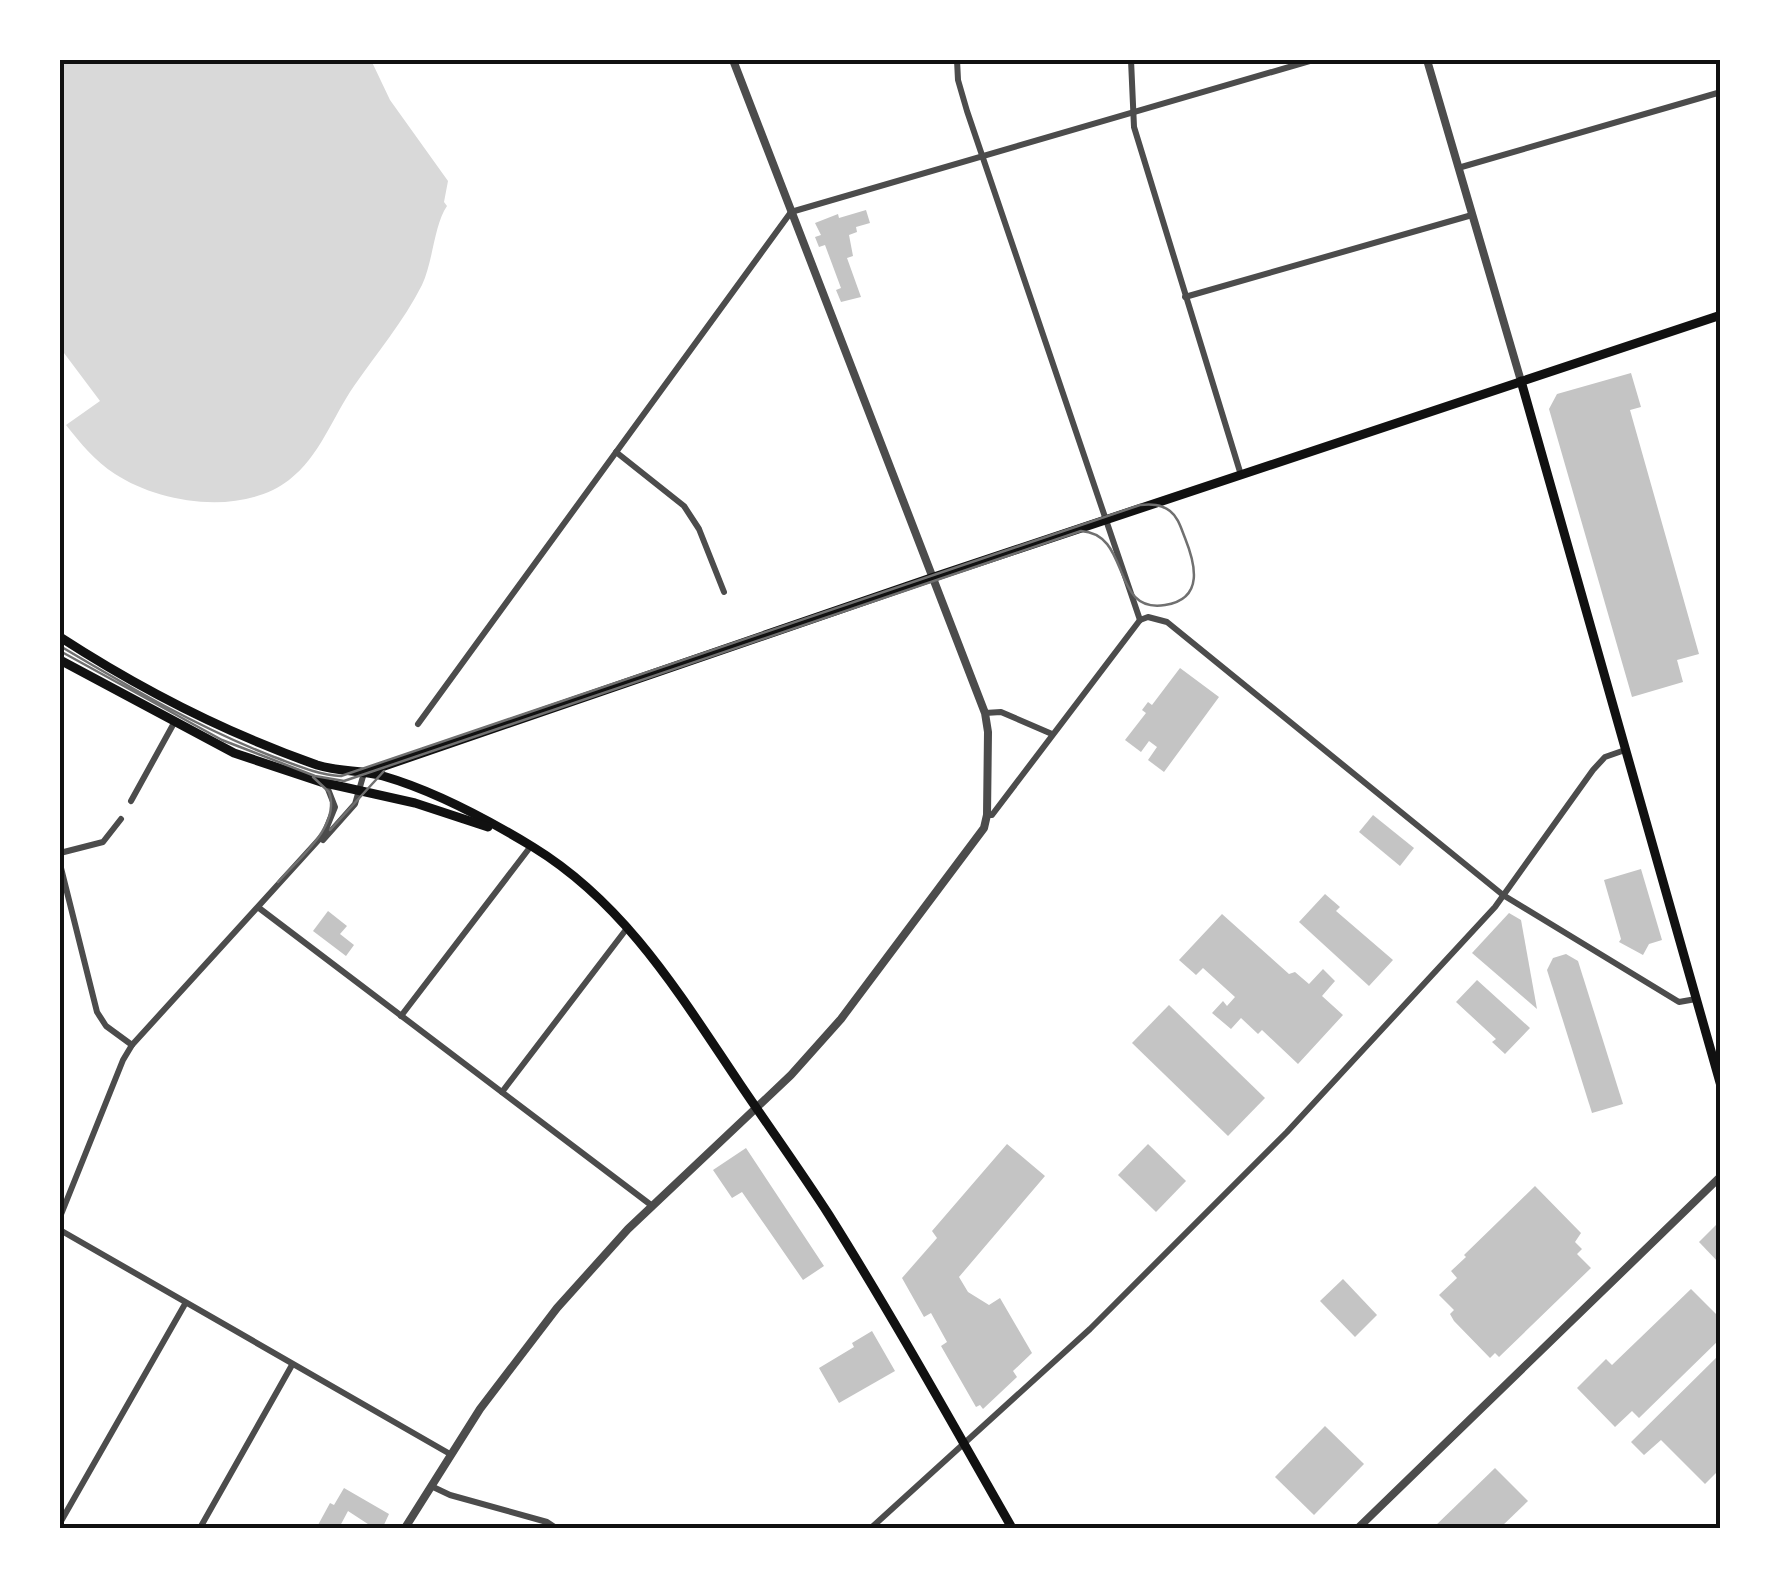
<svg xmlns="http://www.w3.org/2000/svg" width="1781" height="1588" font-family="Commissioner,sans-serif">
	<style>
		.water { fill: #d9d9d9 }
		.building { fill: #c4c4c4 }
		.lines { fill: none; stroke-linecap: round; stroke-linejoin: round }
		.minor { stroke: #4c4c4c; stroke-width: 6 }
		.tertiary { stroke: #4c4c4c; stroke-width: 8 }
		.secondary { stroke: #111; stroke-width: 9 }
		.primary { stroke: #111; stroke-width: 9 }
		.tram { stroke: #707070; stroke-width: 2.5 }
		.neatline { fill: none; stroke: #111; stroke-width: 4 }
	</style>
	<rect width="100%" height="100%" fill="#fff"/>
	<!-- water -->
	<path class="water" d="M60,60H371L390,100L448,181L444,202L447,206C434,225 433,262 422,285C404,321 376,354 354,386C332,418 320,456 289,480C242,516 161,504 115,474C95,461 81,444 66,425L100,401L64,353L60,355Z"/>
	<!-- building -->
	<g class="building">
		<polygon points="866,210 870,223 856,227 857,232 849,235 853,256 847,258 861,297 841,302 836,290 841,288 825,245 819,247 815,237 821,235 815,223 838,214 839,218"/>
		<polygon points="1631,373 1641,407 1630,410 1699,654 1677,660 1683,682 1632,697 1549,409 1557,394"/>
		<polygon points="1180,668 1219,697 1164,772 1148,760 1157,747 1149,741 1141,752 1125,740 1146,713 1142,710 1148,702 1152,705"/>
		<polygon points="1373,815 1414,848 1400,866 1359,832"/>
		<polygon points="1641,869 1662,940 1649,944 1643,955 1619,942 1621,939 1604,880"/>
		<polygon points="1325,894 1340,907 1336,911 1393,960 1369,986 1299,922"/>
		<polygon points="328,911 347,926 340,934 354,945 346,956 313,931"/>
		<polygon points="1509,913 1521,920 1537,1009 1472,953"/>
		<polygon points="1222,914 1289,974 1295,972 1309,984 1323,969 1335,981 1322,996 1343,1015 1298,1064 1262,1030 1258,1034 1241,1018 1231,1029 1212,1013 1223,1001 1227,1006 1235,997 1203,968 1196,975 1179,960"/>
		<polygon points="1566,954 1578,961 1623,1104 1592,1113 1547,970 1553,958"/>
		<polygon points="1477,980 1530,1028 1505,1054 1492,1042 1496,1039 1456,1002"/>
		<polygon points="1169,1005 1265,1098 1228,1136 1132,1043"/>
		<polygon points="1007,1144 1045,1176 959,1277 968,1292 989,1305 1000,1298 1032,1353 1013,1371 1017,1377 983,1409 980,1405 976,1407 941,1346 947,1342 931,1313 924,1317 902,1278 937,1238 932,1231"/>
		<polygon points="1148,1144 1186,1181 1156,1212 1118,1175"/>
		<polygon points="746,1148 824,1266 803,1280 742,1192 732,1198 713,1170"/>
		<polygon points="1535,1186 1581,1233 1575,1242 1582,1249 1577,1254 1591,1268 1499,1357 1495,1353 1490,1358 1454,1321 1450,1314 1454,1310 1439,1295 1457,1278 1451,1271 1466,1257 1464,1255"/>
		<polygon points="1721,1220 1721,1265 1699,1242"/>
		<polygon points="1343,1279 1377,1315 1355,1337 1320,1301"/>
		<polygon points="1691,1289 1721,1319 1721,1338 1639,1418 1632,1411 1615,1427 1577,1388 1606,1359 1612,1365"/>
		<polygon points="872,1331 895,1371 839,1403 819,1368 854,1347 852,1343"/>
		<polygon points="1721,1353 1721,1468 1705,1484 1661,1440 1644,1455 1631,1442"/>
		<polygon points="1325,1426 1364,1464 1314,1515 1275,1477"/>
		<polygon points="1495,1468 1528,1501 1500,1528 1433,1528"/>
		<polygon points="344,1488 389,1514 383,1527 374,1528 348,1511 339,1528 321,1528 318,1525 330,1503 334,1505"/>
	</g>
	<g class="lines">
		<!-- minor -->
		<g class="minor">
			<polyline points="957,60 958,80 967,111 1140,620"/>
			<polyline points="1131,60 1134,127 1241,475"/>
			<polyline points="1458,168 1721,92"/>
			<polyline points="1185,297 1472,215"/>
			<polyline points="616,452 684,506 699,529 724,592"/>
			<polyline points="1140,620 1148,617 1167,622 1503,895 1679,1002 1696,999"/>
			<polyline points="985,713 1001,712 1052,734"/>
			<polyline points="418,724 791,212 1313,60"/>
			<polyline points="131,801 174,723"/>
			<polyline points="987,815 992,815 1140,620"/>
			<polyline points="323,840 355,804 364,773"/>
			<polyline points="60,853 103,842 121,819"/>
			<polyline points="60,864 97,1012 106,1026 132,1045"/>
			<polyline points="259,908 651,1205"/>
			<polyline points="401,1016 531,846"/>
			<polyline points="502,1092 628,927"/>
			<polyline points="60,1217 123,1060 132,1045 324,834 335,807 326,784"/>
			<polyline points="60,1230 450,1454"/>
			<polyline points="431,1486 450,1495 547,1522 556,1528"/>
			<polyline points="60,1523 185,1304"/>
			<polyline points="200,1528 292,1365"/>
			<polyline points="871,1528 1090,1329 1287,1132 1495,907 1593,770 1605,757 1625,750"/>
		</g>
		<!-- tertiary -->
		<g class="tertiary">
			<polyline points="1427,60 1521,381"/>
			<polyline points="405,1528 480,1409 557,1308 628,1229 791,1075 841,1019 984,828 987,815 988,732 985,713 733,60"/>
			<polyline points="1358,1528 1721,1176"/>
		</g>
		<!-- secondary -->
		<g class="secondary">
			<polyline points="1521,381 1721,1086"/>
			<polyline points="364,773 931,578 1721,315"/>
		</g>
		<!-- primary -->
		<g class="primary">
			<path d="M60,637C140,689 226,733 317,765C339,772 361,770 383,776C435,791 487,819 533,847C626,904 680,995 740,1084C769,1127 800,1170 829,1215C893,1317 952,1423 1012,1528"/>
			<polyline points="60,660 234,753 321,782 415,803 488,827"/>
		</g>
		<!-- tram -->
		<g class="tram">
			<path d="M60,646C129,687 199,728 274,757C296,765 318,775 341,776L1140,505C1151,504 1161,504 1170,511C1178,517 1181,528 1185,538C1195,563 1205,599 1165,605C1110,614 1132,534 1081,531L344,781L315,776L222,740L60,651"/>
			<polyline points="330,830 384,771"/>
			<path d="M278,882C299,858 341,826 329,792L313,777"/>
		</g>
	</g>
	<!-- border -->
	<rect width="1781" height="1588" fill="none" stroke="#ffffff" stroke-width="125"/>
	<rect x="62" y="62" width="1656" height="1464" class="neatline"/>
</svg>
